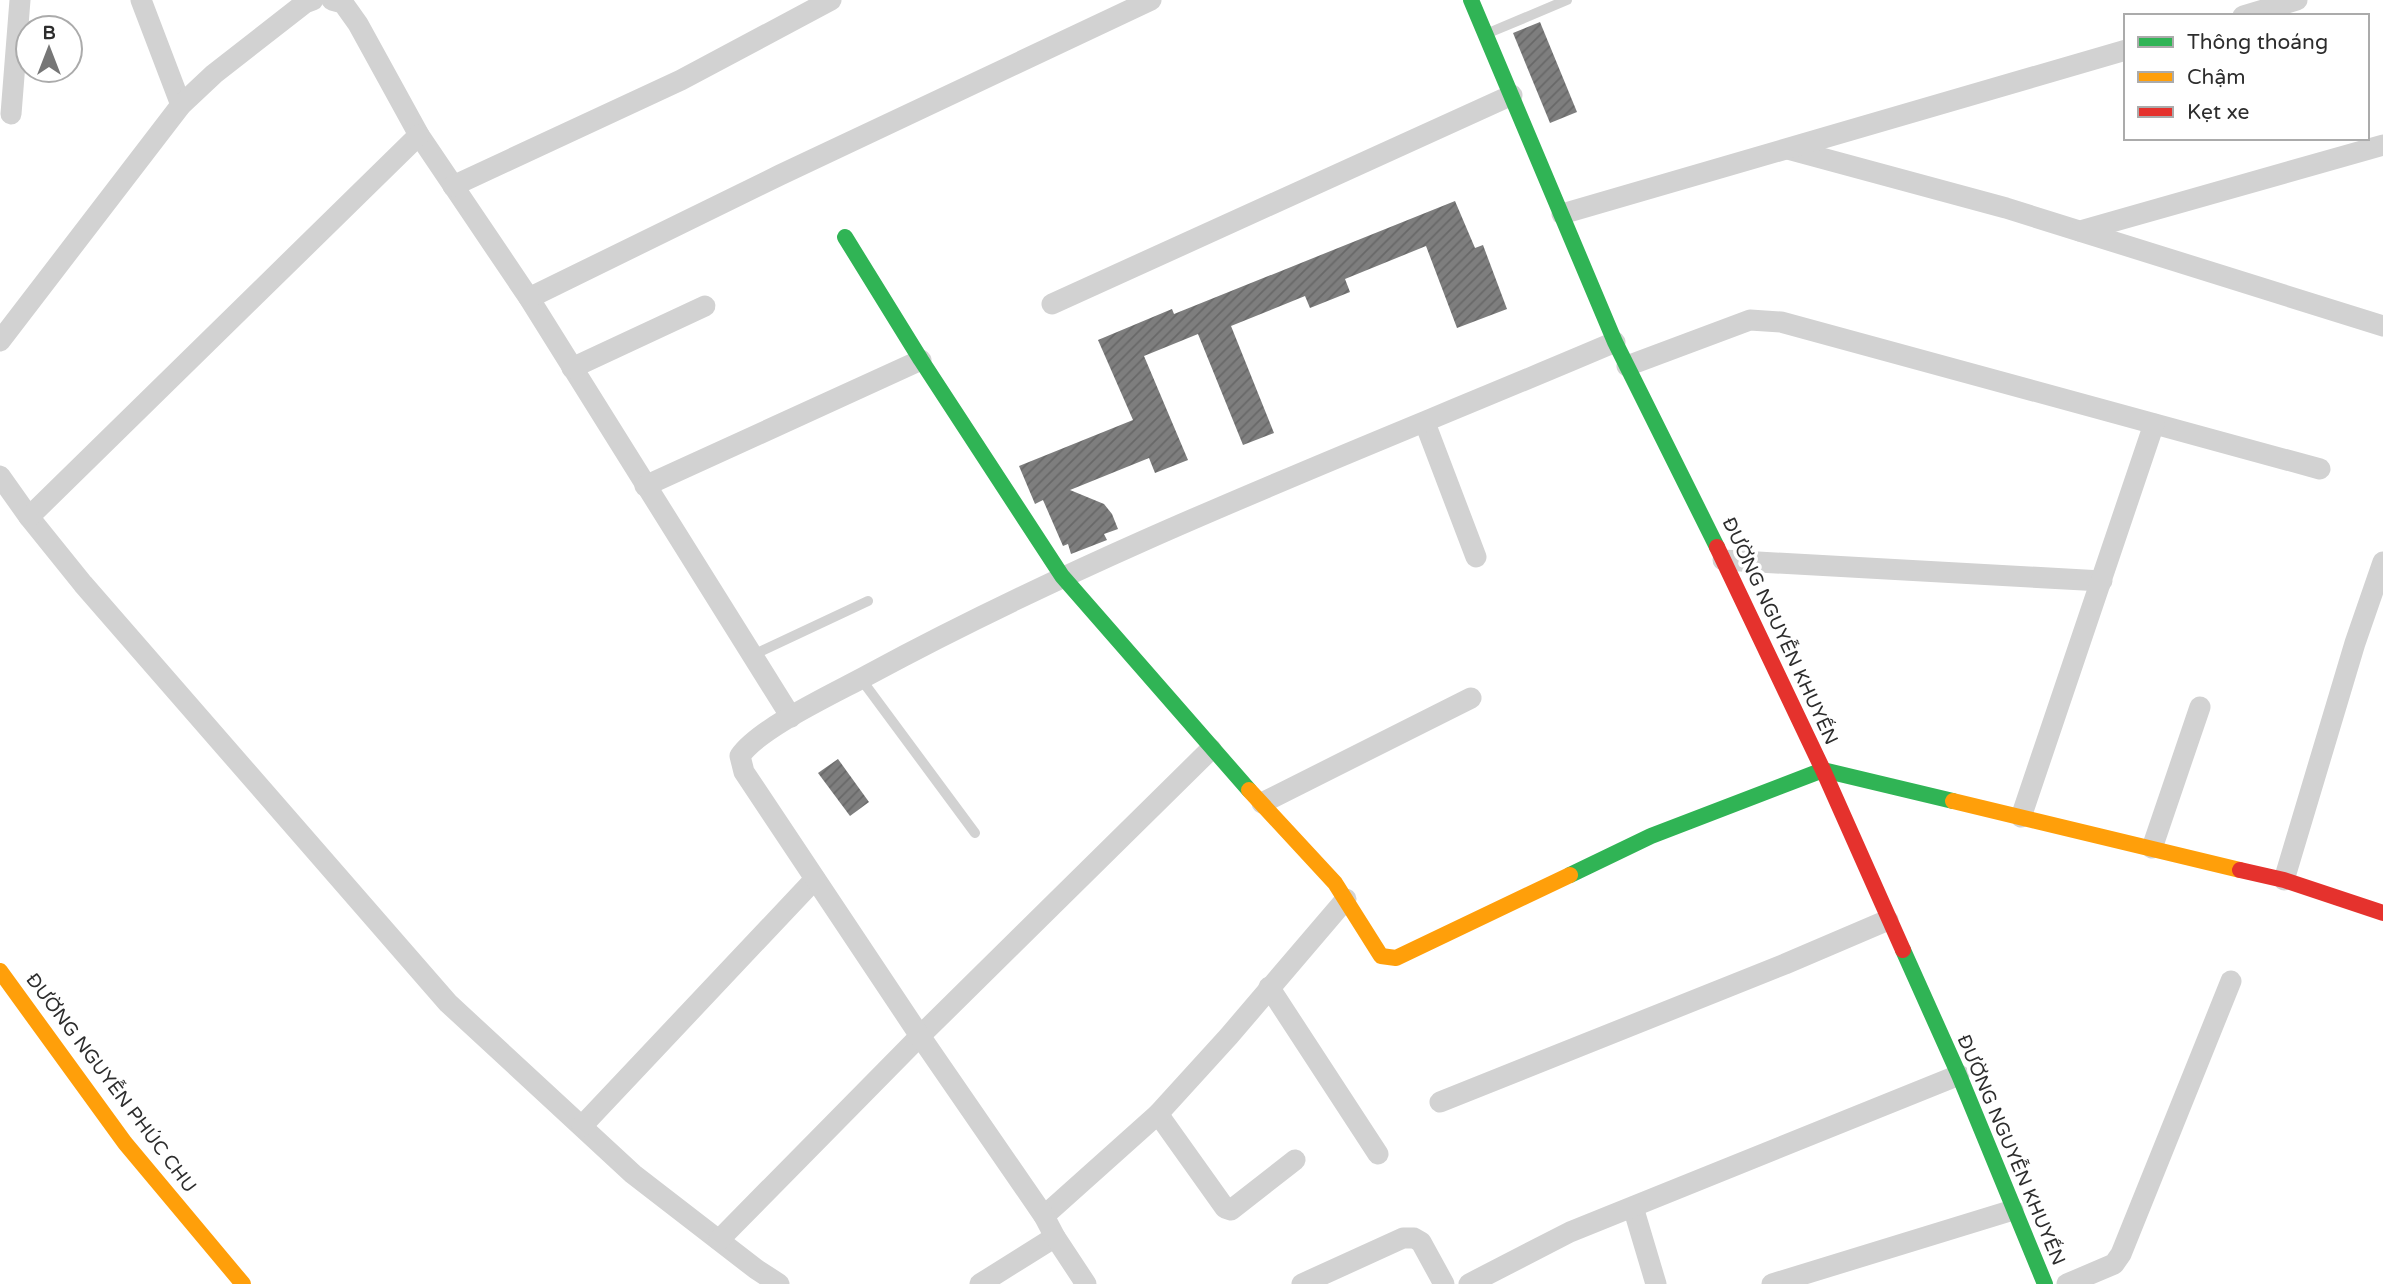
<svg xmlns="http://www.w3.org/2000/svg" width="2383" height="1284" font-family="'Varela Round',sans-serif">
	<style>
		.building { fill: url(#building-hatch) }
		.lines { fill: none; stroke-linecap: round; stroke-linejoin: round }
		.lane { stroke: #d2d2d2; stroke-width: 10 }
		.street { stroke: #d2d2d2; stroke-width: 21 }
		.fast { stroke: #30b455; stroke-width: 16 }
		.slow { stroke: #ff9f0a; stroke-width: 16 }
		.jam { stroke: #e5322d; stroke-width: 16 }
		.labels { text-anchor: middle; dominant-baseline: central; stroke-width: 7; stroke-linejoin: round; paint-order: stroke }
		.street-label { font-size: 19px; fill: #2d2d2d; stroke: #fff }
	</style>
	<defs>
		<pattern id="building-hatch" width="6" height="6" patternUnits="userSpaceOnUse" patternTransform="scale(1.75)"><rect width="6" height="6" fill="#7e7e7e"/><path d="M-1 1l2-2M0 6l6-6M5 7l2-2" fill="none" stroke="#686868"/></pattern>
	</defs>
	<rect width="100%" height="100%" fill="#fff"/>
	<!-- building -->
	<g class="building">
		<polygon points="1540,22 1577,112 1550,123 1513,33"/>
		<polygon points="1455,201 1475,248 1483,245 1507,309 1457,328 1426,246 1345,279 1350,292 1310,308 1305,296 1231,326 1274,433 1243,445 1198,334 1144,356 1188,460 1155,473 1149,458 1070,490 1104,504 1112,514 1118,529 1104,534 1107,540 1071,554 1068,544 1063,546 1043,500 1035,504 1019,466 1133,420 1098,340 1172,309 1174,314"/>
		<polygon points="838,759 869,802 850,816 818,773"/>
	</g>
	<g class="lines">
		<!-- lane -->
		<g class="lane">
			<polyline points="1486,34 1567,0"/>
			<polyline points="751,656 868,601"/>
			<polyline points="861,679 975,833"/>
		</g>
		<!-- street -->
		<g class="street">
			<polyline points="141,0 181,105"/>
			<polyline points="332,0 343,3 358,24 419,135 529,298 791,717"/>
			<polyline points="2243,16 2297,0"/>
			<polyline points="11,114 20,0"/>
			<polyline points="1788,149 2006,208 2383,326"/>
			<polyline points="453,186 681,80 831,0"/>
			<polyline points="1562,214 2126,50"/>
			<polyline points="2080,231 2383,145"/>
			<polyline points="529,298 780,175 1151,0"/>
			<polyline points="1052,304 1512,95"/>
			<polyline points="0,341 181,105 214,74 305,3 313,0"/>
			<polyline points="1627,366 1750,320 1781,322 2320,469"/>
			<polyline points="572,368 705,306"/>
			<polyline points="1425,423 1476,557"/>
			<polyline points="0,476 29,517 83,584 448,1003 633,1174 756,1269 779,1284"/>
			<polyline points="645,486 921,360"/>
			<polyline points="29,517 419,135"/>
			<polyline points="1723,560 2102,581"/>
			<polyline points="1262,803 1471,698"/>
			<polyline points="2021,817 2154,424"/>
			<polyline points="2152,848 2200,707"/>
			<polyline points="2284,880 2355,643 2383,562"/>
			<polyline points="1269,987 1378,1154"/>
			<polyline points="1440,1102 1785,964 1888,920"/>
			<polyline points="1158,1114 1225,1208 1231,1210 1295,1160"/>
			<polyline points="582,1126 815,879"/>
			<polyline points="1633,1207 1656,1284"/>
			<polyline points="1044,1216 1158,1114 1229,1036 1346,899"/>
			<polyline points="719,1240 920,1036 1211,749"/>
			<polyline points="980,1284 1055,1237"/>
			<path d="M1086,1284L1055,1237L1044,1216L920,1036L744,772L740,756C759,728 835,693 868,675C1108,545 1364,449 1615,342"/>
			<polyline points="1302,1284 1403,1238 1414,1238 1421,1242 1444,1284"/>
			<polyline points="1469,1284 1570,1232 1959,1075"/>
			<polyline points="1772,1284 2013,1210"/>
			<polyline points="2067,1284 2114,1264 2121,1254 2231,981"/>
		</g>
		<!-- fast -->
		<g class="fast">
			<polyline points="1471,0 1615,342 1717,547"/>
			<polyline points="845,237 921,360 1062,576 1249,790"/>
			<polyline points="1570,875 1651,836 1823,770 1953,801"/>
			<polyline points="1903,950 1959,1075 2045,1284"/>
		</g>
		<!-- slow -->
		<g class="slow">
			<polyline points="1249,790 1335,883 1381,956 1396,958 1570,875"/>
			<polyline points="1953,801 2240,870"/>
			<polyline points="0,971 125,1143 243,1284"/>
		</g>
		<!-- jam -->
		<g class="jam">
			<polyline points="1717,547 1823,770 1903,950"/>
			<polyline points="2240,870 2284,880 2383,913"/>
		</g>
	</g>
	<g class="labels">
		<!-- street labels -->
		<g class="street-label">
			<text transform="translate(1780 631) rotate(65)">ĐƯỜNG NGUYỄN KHUYẾN</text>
			<text transform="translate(111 1083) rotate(53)">ĐƯỜNG NGUYỄN PHÚC CHU</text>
			<text transform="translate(2011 1150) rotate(67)">ĐƯỜNG NGUYỄN KHUYẾN</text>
		</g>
	</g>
	<!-- legend -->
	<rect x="2124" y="14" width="245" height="126" fill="#ffffff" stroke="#ababab" stroke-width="2"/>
	<rect x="2138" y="37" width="35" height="10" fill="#30b455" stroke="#ababab" stroke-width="2"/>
	<text x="2187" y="49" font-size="21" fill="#2d2d2d">Thông thoáng</text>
	<rect x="2138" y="72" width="35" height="10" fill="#ff9f0a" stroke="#ababab" stroke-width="2"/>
	<text x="2187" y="84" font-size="21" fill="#2d2d2d">Chậm</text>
	<rect x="2138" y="107" width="35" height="10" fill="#e5322d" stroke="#ababab" stroke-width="2"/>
	<text x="2187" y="119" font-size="21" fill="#2d2d2d">Kẹt xe</text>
	<!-- north arrow -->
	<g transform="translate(49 49)"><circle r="33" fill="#ffffff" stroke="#ababab" stroke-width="2"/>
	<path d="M0-5L12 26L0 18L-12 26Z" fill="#767676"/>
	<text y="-10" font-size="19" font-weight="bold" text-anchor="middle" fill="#2d2d2d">B</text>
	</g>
</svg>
